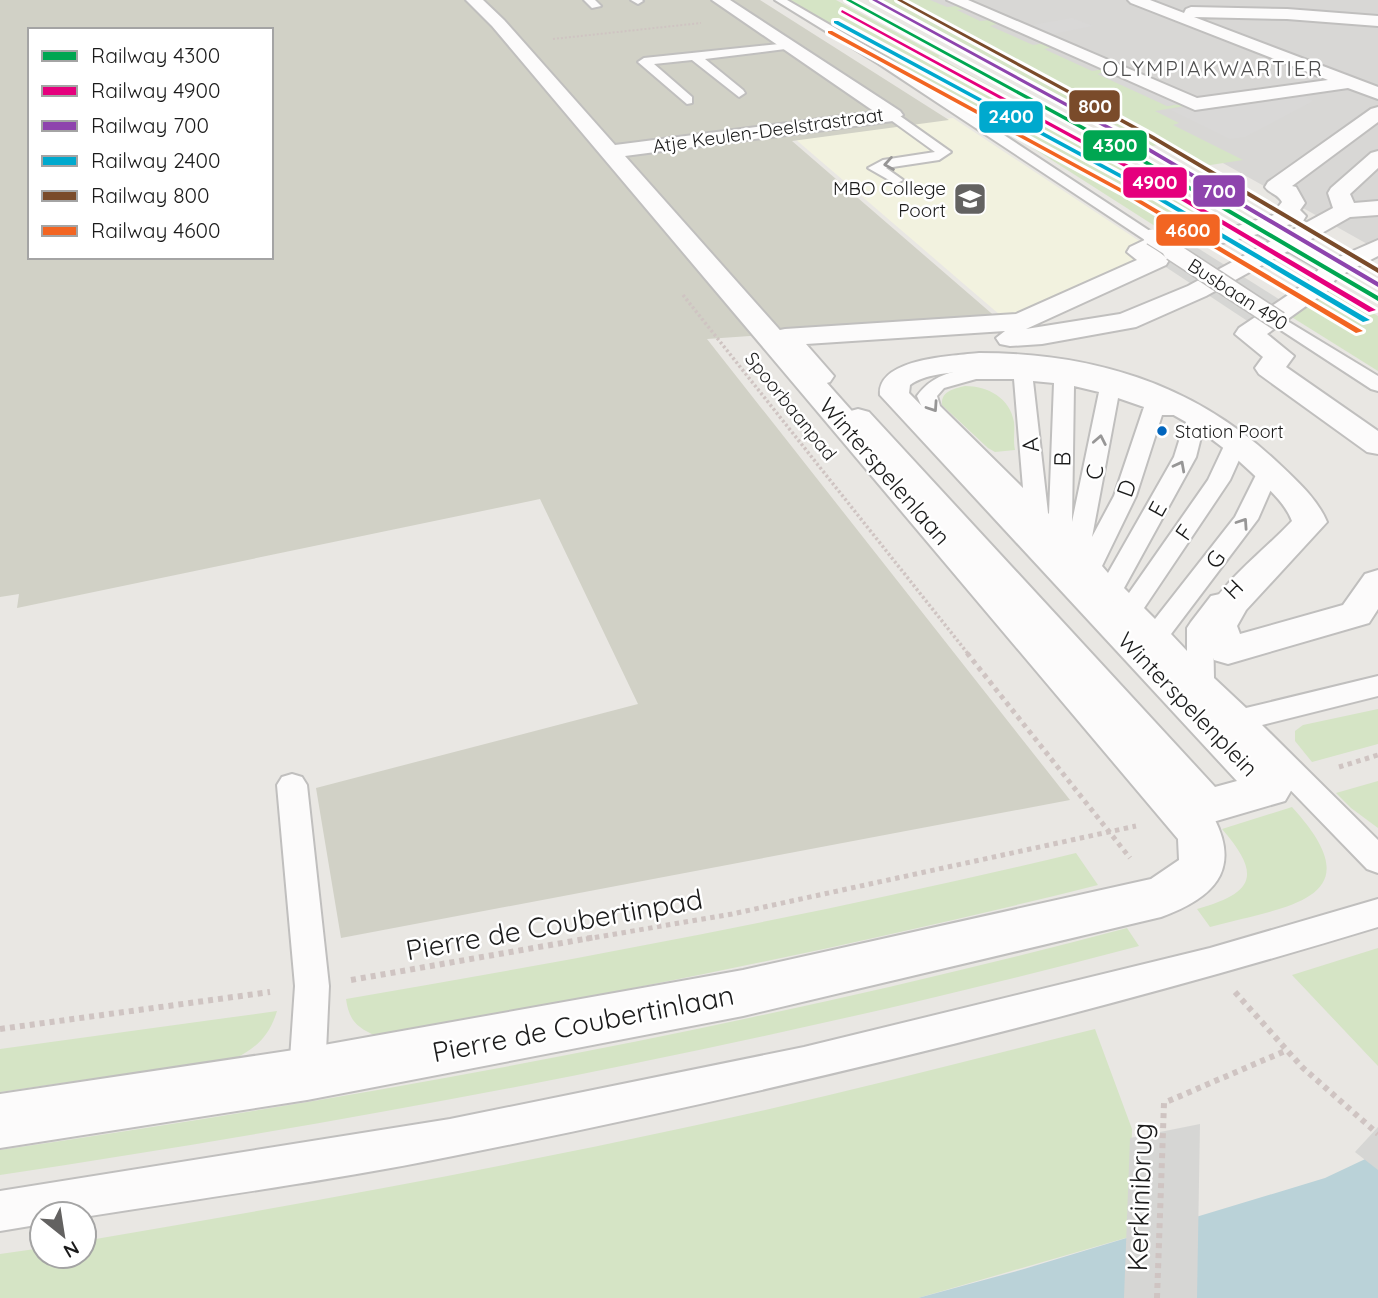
<svg xmlns="http://www.w3.org/2000/svg" width="1378" height="1298" font-family="Quicksand,sans-serif">
	<style>
		.residential { fill: #d8d7d5 }
		.education { fill: #f2f2df }
		.construction { fill: #d1d1c6; fill-rule: evenodd }
		.grass { fill: #d5e4c5 }
		.parking { fill: #d9d8d7 }
		.water { fill: #bad2d8 }
		.pier { fill: #d6d6d4 }
		.lines { fill: none; stroke-linecap: round; stroke-linejoin: round }
		.service-casing { stroke: #c0bfbe; stroke-width: 4 }
		.pedestrian-casing { stroke: #c0bfbe; stroke-width: 4 }
		.minor-casing { stroke: #c0bfbe; stroke-width: 4 }
		.path-far4 { stroke: #cfc4c2; stroke-width: 2; stroke-dasharray: 2 2; stroke-linecap: butt }
		.path-far3 { stroke: #cfc4c2; stroke-width: 2.5; stroke-dasharray: 2 2; stroke-linecap: butt }
		.path-far2 { stroke: #cfc4c2; stroke-width: 3.5; stroke-dasharray: 2.5 2.5; stroke-linecap: butt }
		.path-far1 { stroke: #cfc4c2; stroke-width: 5; stroke-dasharray: 4.5 4.5; stroke-linecap: butt }
		.path { stroke: #cfc4c2; stroke-width: 6; stroke-dasharray: 5 5; stroke-linecap: butt }
		.service { fill: #fcfbfb; fill-rule: evenodd }
		.pedestrian { fill: #fcfbfb; fill-rule: evenodd }
		.minor { fill: #fcfbfb; fill-rule: evenodd }
		.service-bridge-far1-casing { stroke: #c0bfbe; stroke-width: 17; stroke-linecap: butt }
		.service-bridge-casing { stroke: #c0bfbe; stroke-width: 21; stroke-linecap: butt }
		.service-bridge-far1 { stroke: #fcfbfb; stroke-width: 15 }
		.service-bridge { stroke: #fcfbfb; stroke-width: 18 }
		.rail-1-casing { stroke: #fff; stroke-width: 6 }
		.rail-2-casing { stroke: #fff; stroke-width: 6 }
		.rail-3-casing { stroke: #fff; stroke-width: 6 }
		.rail-4-casing { stroke: #fff; stroke-width: 6 }
		.rail-5-casing { stroke: #fff; stroke-width: 6 }
		.rail-6-casing { stroke: #fff; stroke-width: 6 }
		.rail-1 { fill: #00a651; fill-rule: evenodd }
		.rail-2 { fill: #e5007d; fill-rule: evenodd }
		.rail-3 { fill: #8e44ad; fill-rule: evenodd }
		.rail-4 { fill: #00a9ce; fill-rule: evenodd }
		.rail-5 { fill: #7a4b2a; fill-rule: evenodd }
		.rail-6 { fill: #f26522; fill-rule: evenodd }
		.oneway { stroke: #979696 }
		.bus-dot { fill: #0065bd; stroke: #fff; stroke-width: 2.5 }
		.labels { text-anchor: middle; dominant-baseline: central; stroke-width: 5; stroke-linejoin: round; paint-order: stroke }
		.far-bus-label { font-size: 18px; fill: #1b1b1b; stroke: #fff; text-anchor: start }
		.far-street-label { font-size: 19px; fill: #1b1b1b; stroke: #fff }
		.far-poi-label { font-size: 19px; fill: #1b1b1b; stroke: #fff; text-anchor: end }
		.far-neighbourhood-label { font-size: 21px; letter-spacing: 2px; fill: #4e4e4e; stroke: #fff }
		.street-label { font-size: 23px; fill: #1b1b1b; stroke: #fff }
		.near-street-label { font-size: 28px; fill: #1b1b1b; stroke: #fff }
		.line-badge { stroke: #fff; stroke-width: 2.5 }
		.badge-label { font-size: 19px; text-anchor: middle; font-weight: bold; fill: #fff }
	</style>
	<rect width="100%" height="100%" fill="#e9e7e3"/>
	<!-- residential -->
	<polygon class="residential" points="890,0 1378,0 1378,250 1196,148"/>
	<!-- education -->
	<polygon class="education" points="953,118 1168,260 1014,327 794,138"/>
	<!-- construction -->
	<path class="construction" d="M0,0H760L949,120L792,141L998,319L707,339L1070,800L341,938L316,788L638,704L540,499L17,608L19,594L0,597ZM30,30H271V257H30Z"/>
	<!-- grass -->
	<g class="grass">
		<polygon points="790,0 836,0 940,56 938,57 1032,110 1029,111 1045,120 1049,119 1122,161 1114,163 1202,217 1169,235 992,122"/>
		<polygon points="874,0 930,0 947,7 958,6 966,9 957,10 980,21 992,20 1000,23 990,26 1033,45 1046,43 1055,47 1044,49 1092,71 1105,69 1110,72 1099,73 1167,106 1180,104 1185,106 1155,111 1179,123 1173,125 1243,160 1204,166 1165,144 1152,146 1096,114 1102,112 1086,104 1078,105"/>
		<polygon points="1327,285 1378,316 1378,371 1282,311"/>
		<path d="M965,386C988,386 1010,398 1014,422C1015,431 1013,441 1015,450L995,452L988,448L942,405C941,391 953,389 965,386Z"/>
		<polygon points="1378,709 1378,744 1312,762 1295,741 1295,731 1303,725"/>
		<polygon points="1378,781 1378,828 1351,808 1336,793"/>
		<path d="M1292,807C1378,901 1286,906 1210,927L1197,909C1253,893 1263,876 1222,829Z"/>
		<path d="M1076,853L1098,885C859,945 618,993 376,1036C356,1027 349,1020 346,999C591,957 834,911 1076,853Z"/>
		<path d="M1127,928L1139,946C763,1045 384,1117 0,1175V1150C379,1095 756,1026 1127,928Z"/>
		<polygon points="1378,948 1378,1066 1292,975"/>
		<path d="M277,1011C270,1034 258,1047 236,1058L0,1092V1049Z"/>
		<path d="M1095,1029L1132,1129L1129,1237L918,1298H0V1254L42,1248V1256H84V1241C284,1207 484,1171 683,1128C821,1099 958,1063 1095,1029Z"/>
	</g>
	<!-- parking -->
	<g class="parking">
		<polygon points="1072,18 1093,26 1053,34 1032,25"/>
		<polygon points="1110,72 1180,104 1167,106 1097,74"/>
		<polygon points="1299,94 1313,101 1245,137 1230,139 1171,110 1185,108 1190,110"/>
	</g>
	<!-- water -->
	<polygon class="water" points="1378,1153 1378,1298 918,1298 1024,1269 1325,1178"/>
	<!-- pier -->
	<g class="pier">
		<polygon points="1166,228 1296,310 1264,332 1134,246"/>
		<polygon points="1200,1124 1197,1298 1124,1298 1130,1138"/>
		<polygon points="1378,1127 1378,1170 1355,1152"/>
	</g>
	<g class="lines">
		<defs>
			<g id="service">
				<polygon points="584,0 595,0 601,6 592,8"/>
				<polygon points="631,0 642,0 643,1 638,4"/>
				<polygon points="775,0 787,0 887,58 1159,237 1157,240 1145,240 879,64"/>
				<polygon points="789,43 795,46 793,48 705,59 743,90 745,93 739,97 692,60 654,64 692,97 692,103 687,104 638,62 644,58"/>
				<polygon points="893,111 951,152 939,160 886,168 903,180 896,184 868,168 883,160 935,152 888,118 886,115"/>
				<polygon points="1279,316 1378,376 1378,391 1371,389 1273,325 1270,321"/>
				<path d="M976,367C1036,366 1095,375 1152,396C1162,400 1174,402 1180,411L1177,415H1162L1136,496L1102,566L1108,573L1174,457L1184,425L1187,421H1201L1204,425L1196,457L1124,588L1129,593L1208,480L1224,446H1240L1243,451L1230,480L1144,608L1155,619L1235,517L1257,473H1273L1276,478L1258,519L1171,634L1187,651V628L1191,622L1211,596L1220,594L1229,596L1233,602L1213,629L1214,678L1246,708L1378,676V696L1262,725L1378,840V873L1367,869L924,412L917,396C932,375 951,372 976,367ZM976,379H1014L1023,488L940,406L937,396L944,388ZM1033,381L1054,383L1049,514L1048,513ZM1074,386L1099,392L1072,522ZM1118,398L1144,407L1114,496L1092,537Z"/>
				<polygon points="292,774 302,777 307,785 329,986 325,1074 320,1086 307,1091 294,1086 289,1074 295,986 277,785 282,777"/>
				<path d="M1378,899V927C1074,1019 764,1094 453,1156C331,1181 207,1197 84,1217V1214H42V1224L0,1231V1191L450,1119L804,1047L1210,948Z"/>
			</g>
			<g id="pedestrian">
				<path d="M1378,107V122L1292,186L1296,187L1305,203L1300,210L1306,216L1303,221L1279,227L1289,232L1333,208L1328,193L1331,188L1371,153L1378,151V168L1350,194L1354,203L1378,201V215L1350,217L1306,242L1337,258L1378,240V256L1345,273L1335,280L1327,291L1267,334L1294,356L1286,367L1378,431V454L1367,452L1259,374L1255,368L1263,357L1235,334L1239,328L1309,281L1319,269L1288,251L1206,296L1136,327L1042,344L1010,346L1000,344L996,338L1005,331L806,344L834,376L830,382L820,385L810,382L771,337L775,331L785,329L1016,314L1137,260L1127,252L1130,247L1176,225L1208,230L1228,229L1277,214L1275,211L1282,202C1278,194 1270,194 1265,187L1268,182L1371,109ZM1258,234L1271,241L1188,286L1120,314L1026,329L1166,265L1169,260L1158,251L1179,240L1218,244Z"/>
				<path d="M979,353C1092,353 1192,383 1276,461C1295,479 1317,498 1327,522L1246,610L1237,626L1240,634L1343,605L1365,574L1378,570V609L1369,623L1228,664L1214,660L1199,626C1220,582 1260,555 1292,521C1285,502 1265,486 1251,472C1175,399 1072,362 967,371C948,373 925,374 910,385L909,393L1285,777L1292,789L1285,801L1206,824L1190,819L843,418L847,412L858,409L869,412L1215,787L1237,781L880,395C877,358 953,356 979,353Z"/>
			</g>
			<g id="minor">
				<path d="M466,0H483L504,20L615,145L875,112L712,0H730L900,111L903,115L893,121L625,156L1214,818C1242,872 1211,899 1161,917L743,1016L307,1100L0,1148V1094L307,1048L743,970L1151,879L1179,860L1178,839L492,26Z"/>
				<polygon points="947,0 968,0 1197,98 1328,80 1131,3 1128,0 1150,0 1184,13 1186,9 1191,7 1287,9 1378,16 1378,26 1287,19 1194,17 1378,87 1378,99 1348,88 1195,110"/>
			</g>
		</defs>
		<!-- service casing -->
		<use href="#service" class="service-casing"/>
		<!-- pedestrian casing -->
		<use href="#pedestrian" class="pedestrian-casing"/>
		<!-- minor casing -->
		<use href="#minor" class="minor-casing"/>
		<!-- path-far4 -->
		<polyline class="path-far4" points="553,39 701,23"/>
		<!-- path-far3 -->
		<polyline class="path-far3" points="1231,184 1242,191"/>
		<!-- path-far2 -->
		<polyline class="path-far2" points="683,295 969,655"/>
		<!-- path-far1 -->
		<g class="path-far1">
			<polyline points="967,653 1130,858"/>
			<polyline points="1339,767 1378,755"/>
			<polyline points="586,939 732,914 1136,826"/>
		</g>
		<!-- path -->
		<g class="path">
			<polyline points="351,980 596,937"/>
			<polyline points="1235,992 1302,1067 1378,1134"/>
			<polyline points="0,1029 270,992"/>
			<polyline points="1157,1298 1164,1103 1285,1051"/>
		</g>
		<!-- service -->
		<use href="#service" class="service"/>
		<!-- pedestrian -->
		<use href="#pedestrian" class="pedestrian"/>
		<!-- minor -->
		<use href="#minor" class="minor"/>
		<defs>
			<polyline id="service-bridge-far1" points="1151,237 1175,252"/>
			<polyline id="service-bridge" points="1172,251 1279,321"/>
		</defs>
		<!-- service-bridge-far1 casing -->
		<use href="#service-bridge-far1" class="service-bridge-far1-casing"/>
		<!-- service-bridge casing -->
		<use href="#service-bridge" class="service-bridge-casing"/>
		<!-- service-bridge-far1 -->
		<use href="#service-bridge-far1" class="service-bridge-far1"/>
		<!-- service-bridge -->
		<use href="#service-bridge" class="service-bridge"/>
		<defs>
			<polygon id="rail-1" points="846,0 851,0 1142,158 1378,296 1378,301 1138,160"/>
			<polygon id="rail-2" points="842,10 1136,169 1376,310 1369,312 1132,171 841,12"/>
			<polygon id="rail-3" points="872,0 877,0 1148,147 1378,282 1378,287 1144,149"/>
			<polygon id="rail-4" points="834,21 838,21 1130,179 1370,320 1363,322 1126,181 834,23"/>
			<polygon id="rail-5" points="897,0 902,0 1154,136 1378,268 1378,273 1150,138"/>
			<polygon id="rail-6" points="828,31 832,31 1124,190 1363,331 1356,333 1120,192 828,33"/>
		</defs>
		<!-- rail-1 casing -->
		<use href="#rail-1" class="rail-1-casing"/>
		<!-- rail-2 casing -->
		<use href="#rail-2" class="rail-2-casing"/>
		<!-- rail-3 casing -->
		<use href="#rail-3" class="rail-3-casing"/>
		<!-- rail-4 casing -->
		<use href="#rail-4" class="rail-4-casing"/>
		<!-- rail-5 casing -->
		<use href="#rail-5" class="rail-5-casing"/>
		<!-- rail-6 casing -->
		<use href="#rail-6" class="rail-6-casing"/>
		<!-- rail-1 -->
		<use href="#rail-1" class="rail-1"/>
		<!-- rail-2 -->
		<use href="#rail-2" class="rail-2"/>
		<!-- rail-3 -->
		<use href="#rail-3" class="rail-3"/>
		<!-- rail-4 -->
		<use href="#rail-4" class="rail-4"/>
		<!-- rail-5 -->
		<use href="#rail-5" class="rail-5"/>
		<!-- rail-6 -->
		<use href="#rail-6" class="rail-6"/>
	</g>
	<!-- one-way arrows -->
	<defs><path id="oneway-chevron" d="M-2-3.5L2.5 0L-2 3.5" fill="none" stroke-width="1.6" stroke-linecap="round" stroke-linejoin="round" transform="scale(1.75)"/></defs>
	<g class="oneway">
		<use href="#oneway-chevron" transform="translate(889 164) rotate(170)"/>
		<use href="#oneway-chevron" transform="translate(933 407) rotate(56)"/>
		<use href="#oneway-chevron" transform="translate(1100 440) rotate(-79)"/>
		<use href="#oneway-chevron" transform="translate(1180 466) rotate(-62)"/>
		<use href="#oneway-chevron" transform="translate(1243 523) rotate(-56)"/>
	</g>
	<!-- icons -->
	<defs>
		<symbol id="university-square" viewBox="-11 -11 22 22"><rect x="-9" y="-9" width="18" height="18" rx="4" fill="#636261" stroke="#fff"/><path d="M0-5L7-2L0 1L-7-2ZM-4 1L0 2.5L4 1V4Q0 6-4 4Z" fill="#fff"/></symbol>
	</defs>
	<g fill-rule="evenodd">
		<use href="#university-square" x="951" y="180" width="38" height="38"/>
	</g>
	<!-- markers -->
	<circle class="bus-dot" cx="1162" cy="431" r="6"/>
	<g class="labels">
		<!-- far-bus labels -->
		<g class="far-bus-label">
			<text x="1175" y="431">Station Poort</text>
		</g>
		<!-- far-street labels -->
		<g class="far-street-label">
			<text transform="translate(768 130) rotate(-8)">Atje Keulen-Deelstrastraat</text>
			<text transform="translate(1238 294) rotate(33)">Busbaan 490</text>
			<text transform="translate(791 406) rotate(51)">Spoorbaanpad</text>
		</g>
		<!-- far-poi labels -->
		<g class="far-poi-label">
			<text x="946" y="188">MBO College<tspan x="946" dy="22">Poort</tspan></text>
		</g>
		<!-- far-neighbourhood labels -->
		<g class="far-neighbourhood-label">
			<text x="1213" y="68">OLYMPIAKWARTIER</text>
		</g>
		<!-- street labels -->
		<g class="street-label">
			<text transform="translate(1030 445) rotate(-96)">A</text>
			<text transform="translate(1062 459) rotate(-89)">B</text>
			<text transform="translate(885 471) rotate(49)">Winterspelenlaan</text>
			<text transform="translate(1094 472) rotate(-79)">C</text>
			<text transform="translate(1126 488) rotate(-70)">D</text>
			<text transform="translate(1157 509) rotate(-61)">E</text>
			<text transform="translate(1184 532) rotate(-55)">F</text>
			<text transform="translate(1215 559) rotate(-52)">G</text>
			<text transform="translate(1233 589) rotate(-45)">H</text>
			<text transform="translate(1188 704) rotate(46)">Winterspelenplein</text>
		</g>
		<!-- near-street labels -->
		<g class="near-street-label">
			<text transform="translate(554 924) rotate(-10)">Pierre de Coubertinpad</text>
			<text transform="translate(583 1023) rotate(-11)">Pierre de Coubertinlaan</text>
			<text transform="translate(1139 1197) rotate(-88)">Kerkinibrug</text>
		</g>
	</g>
	<g class="line-badge">
		<rect x="1068" y="89" width="53" height="34" rx="7" fill="#7a4b2a"/>
		<rect x="978" y="100" width="66" height="34" rx="7" fill="#00a9ce"/>
		<rect x="1082" y="129" width="66" height="33" rx="7" fill="#00a651"/>
		<rect x="1122" y="166" width="66" height="33" rx="7" fill="#e5007d"/>
		<rect x="1192" y="174" width="54" height="34" rx="7" fill="#8e44ad"/>
		<rect x="1155" y="213" width="66" height="34" rx="7" fill="#f26522"/>
	</g>
	<g class="badge-label">
		<text x="1095" y="113">800</text>
		<text x="1011" y="123">2400</text>
		<text x="1115" y="152">4300</text>
		<text x="1155" y="189">4900</text>
		<text x="1219" y="198">700</text>
		<text x="1188" y="237">4600</text>
	</g>
	<!-- legend -->
	<rect x="28" y="28" width="245" height="231" fill="#ffffff" stroke="#a4a4a4" stroke-width="2"/>
	<rect x="42" y="51" width="35" height="10" fill="#00a651" stroke="#a4a4a4" stroke-width="2"/>
	<text x="91" y="63" font-size="21" fill="#1b1b1b">Railway 4300</text>
	<rect x="42" y="86" width="35" height="10" fill="#e5007d" stroke="#a4a4a4" stroke-width="2"/>
	<text x="91" y="98" font-size="21" fill="#1b1b1b">Railway 4900</text>
	<rect x="42" y="121" width="35" height="10" fill="#8e44ad" stroke="#a4a4a4" stroke-width="2"/>
	<text x="91" y="133" font-size="21" fill="#1b1b1b">Railway 700</text>
	<rect x="42" y="156" width="35" height="10" fill="#00a9ce" stroke="#a4a4a4" stroke-width="2"/>
	<text x="91" y="168" font-size="21" fill="#1b1b1b">Railway 2400</text>
	<rect x="42" y="191" width="35" height="10" fill="#7a4b2a" stroke="#a4a4a4" stroke-width="2"/>
	<text x="91" y="203" font-size="21" fill="#1b1b1b">Railway 800</text>
	<rect x="42" y="226" width="35" height="10" fill="#f26522" stroke="#a4a4a4" stroke-width="2"/>
	<text x="91" y="238" font-size="21" fill="#1b1b1b">Railway 4600</text>
	<!-- north arrow -->
	<g transform="translate(63 1235) rotate(150)"><circle r="33" fill="#ffffff" stroke="#a4a4a4" stroke-width="2"/>
	<path d="M0-5L12 26L0 18L-12 26Z" fill="#636261"/>
	<text y="-10" font-size="19" font-weight="bold" text-anchor="middle" fill="#1b1b1b">N</text>
	</g>
</svg>
